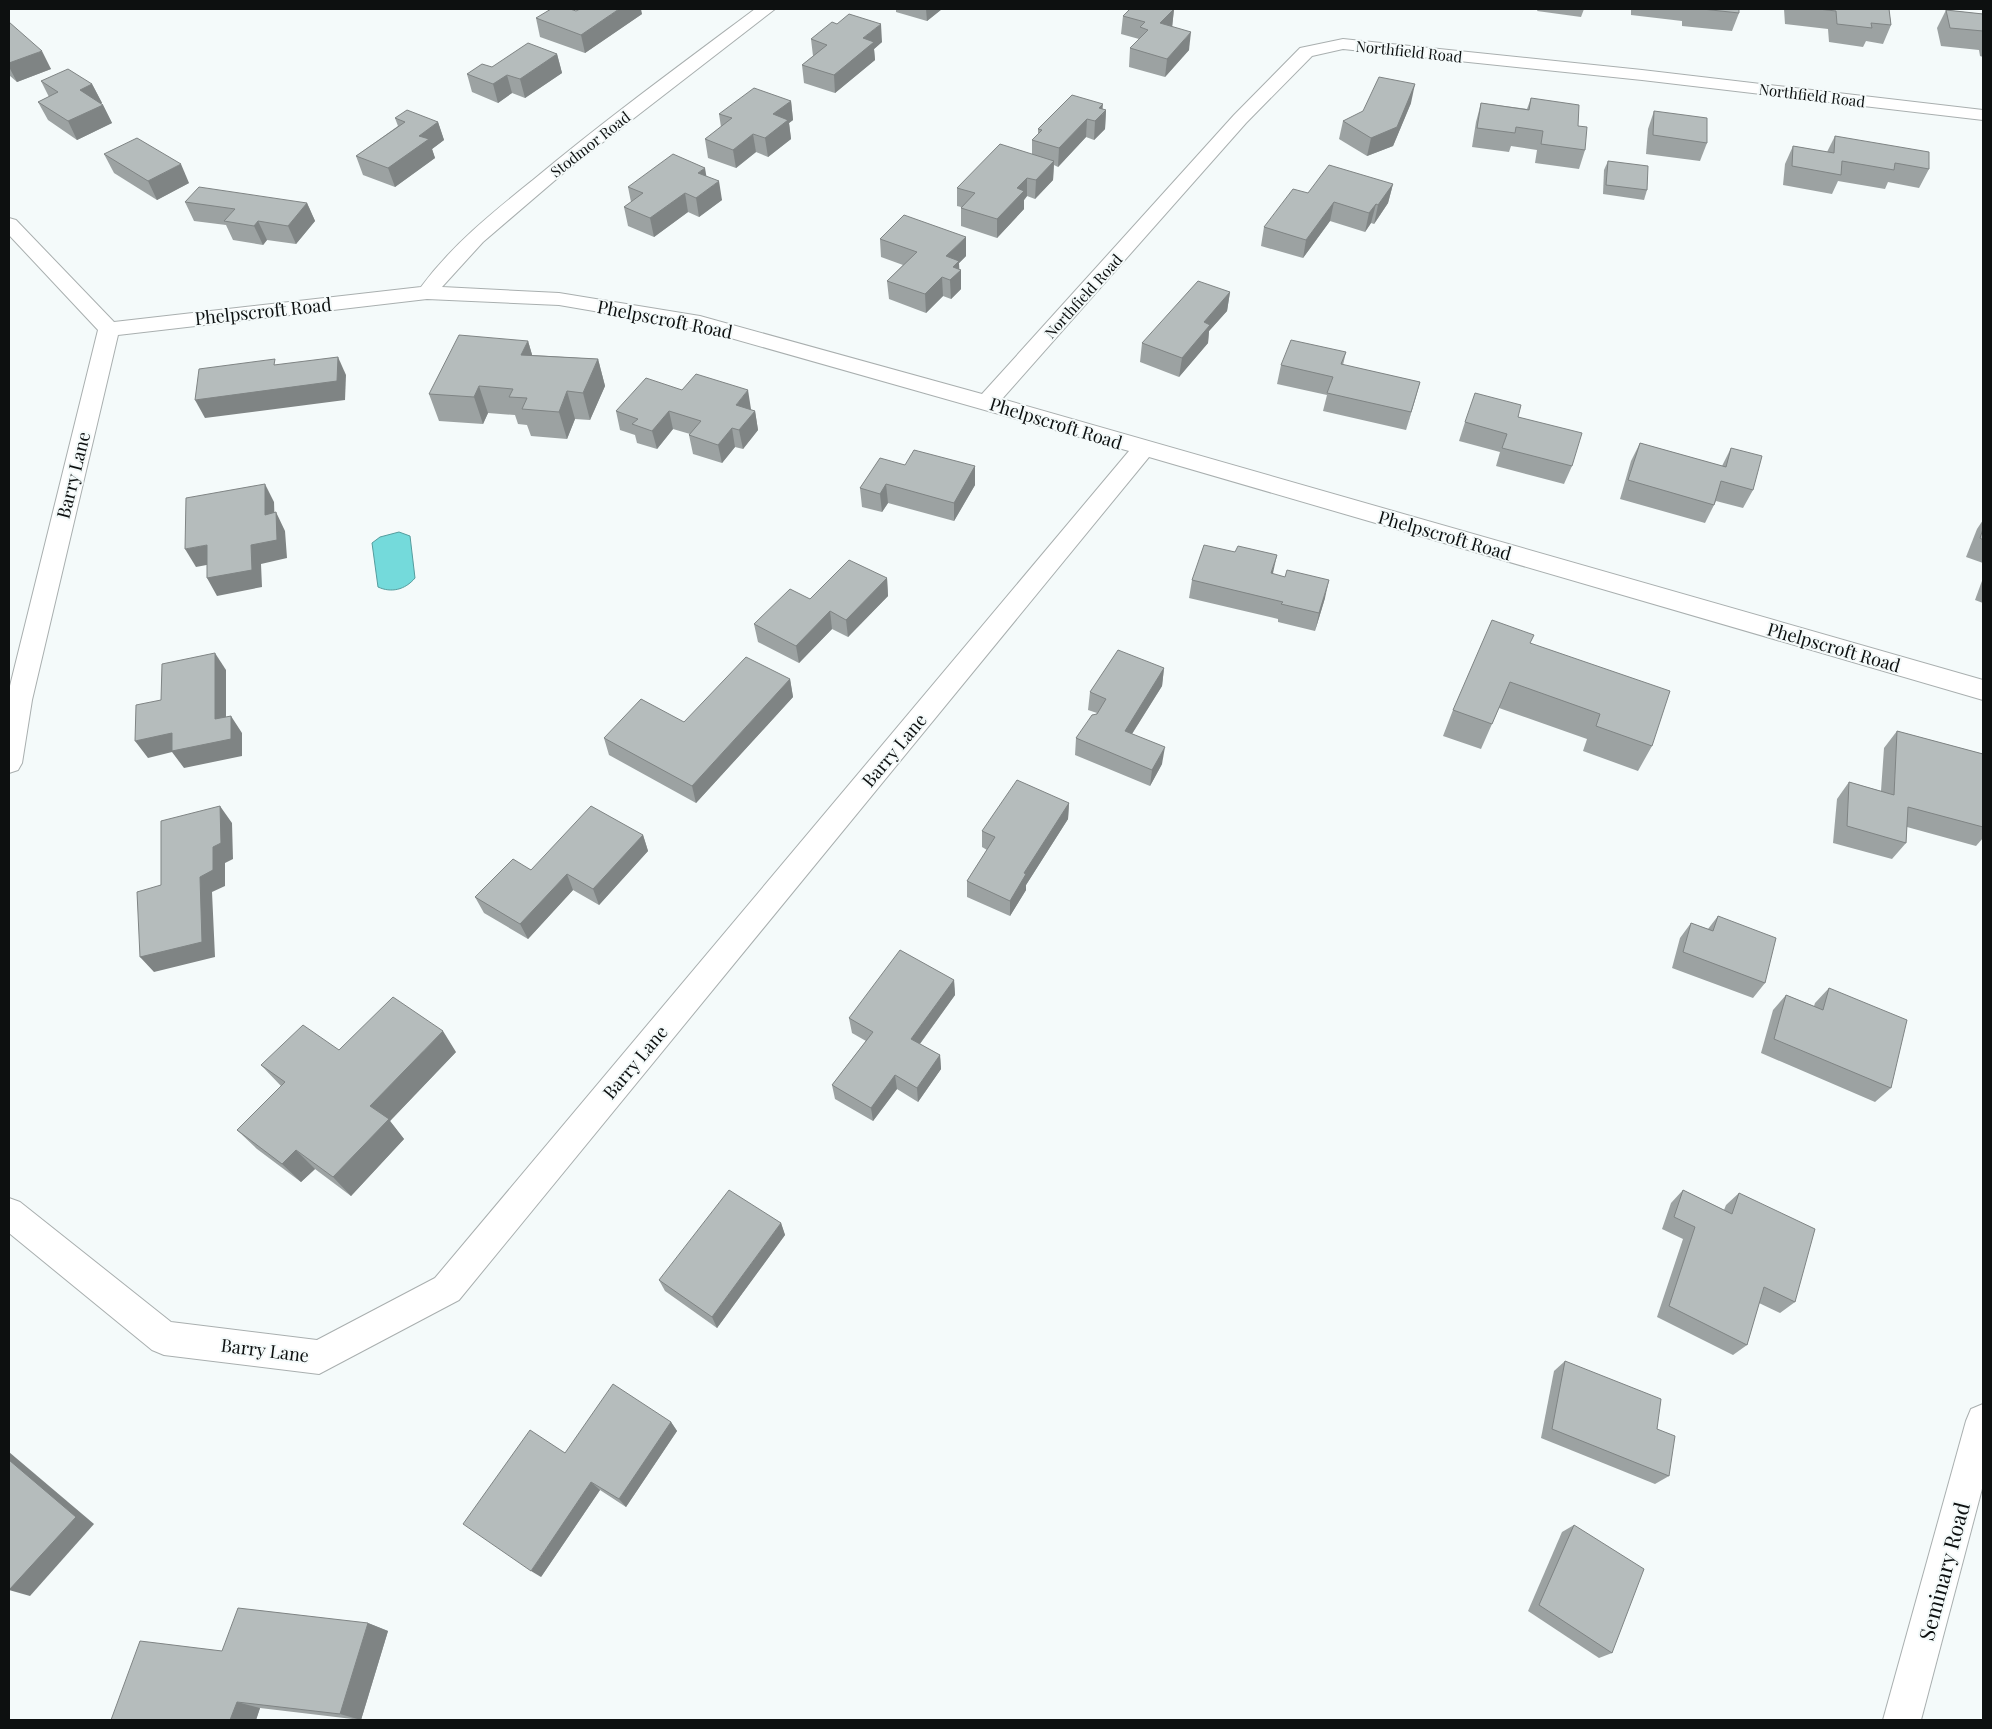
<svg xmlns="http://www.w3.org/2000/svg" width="1992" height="1729" font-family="'Playfair Display',serif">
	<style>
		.water { fill: #74dadb; stroke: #559d9e }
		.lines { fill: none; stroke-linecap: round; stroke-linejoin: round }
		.street-casing { stroke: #a9afaf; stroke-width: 2 }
		.street { fill: #fff; fill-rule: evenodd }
		.wall { fill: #9ca2a2 }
		.shaded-wall { fill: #7f8484 }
		.building { fill: #b5bcbc; stroke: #7f8484 }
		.labels { text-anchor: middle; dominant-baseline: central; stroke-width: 4; stroke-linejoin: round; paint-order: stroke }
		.far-street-label { font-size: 15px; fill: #0d1010; stroke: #f4fafa }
		.street-label { font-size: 18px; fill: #0d1010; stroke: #f4fafa }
		.near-street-label { font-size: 21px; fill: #0d1010; stroke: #f4fafa }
	</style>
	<rect width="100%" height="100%" fill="#f4fafa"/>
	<!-- water -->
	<path class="water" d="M399,532L410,536L415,578C405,590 391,593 378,587L372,543L380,537Z"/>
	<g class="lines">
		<defs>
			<g id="street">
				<path d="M755,9H775L567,170L483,242L442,287L559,293L700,316L982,394L1234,115L1300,48L1343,39L1642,70L1983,110V120L1642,80L1343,49L1312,56L1246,123L1002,399L1983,680V700L1149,457L459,1300L319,1374L164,1355L152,1350L9,1233V1198L20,1202L171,1322L317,1340L435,1278L1129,451L699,329L559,305L427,299L118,335L32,700L22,763L18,770L9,773V690L98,330L9,235V218L16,220L114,322L421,287C452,245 492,213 533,180C605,120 680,65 755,9Z"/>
				<polygon points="1983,1404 1983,1485 1921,1720 1883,1720 1966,1421 1971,1409"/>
			</g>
		</defs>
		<!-- street casing -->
		<use href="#street" class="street-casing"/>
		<!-- street -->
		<use href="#street" class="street"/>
	</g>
	<!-- wall -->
	<g class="wall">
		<polygon points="896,9 942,9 927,21 896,12"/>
		<polygon points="1174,9 1172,27 1189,50 1165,77 1129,67 1130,48 1139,39 1121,34 1123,16"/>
		<polygon points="1538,9 1584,9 1581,17 1537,11"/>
		<polygon points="1631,9 1739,9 1739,13 1732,31 1682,26 1682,21 1631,15"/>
		<polygon points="1784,9 1889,9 1891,25 1883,44 1866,41 1863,47 1829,42 1828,29 1785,24"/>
		<polygon points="1946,10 1983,14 1983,57 1980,56 1979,50 1941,46 1937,28"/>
		<polygon points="642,14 585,53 540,37 536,18"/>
		<polygon points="9,22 51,69 17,82 9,75"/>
		<polygon points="811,39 882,42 874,49 875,60 835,93 804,83 802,65 813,56"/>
		<polygon points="557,54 562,73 525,98 512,93 498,103 472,92 467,74 492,67"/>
		<polygon points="41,81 92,84 102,103 101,103 103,105 112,123 77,140 48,120 38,102 49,97"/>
		<polygon points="1531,98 1585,150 1579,169 1535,163 1537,150 1511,146 1509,152 1472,147 1476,122 1481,103 1527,109"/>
		<polygon points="791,101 793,120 789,123 791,139 768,157 756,152 736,168 708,158 705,139 721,127 719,114"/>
		<polygon points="1411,103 1393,146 1367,156 1339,139 1343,121"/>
		<polygon points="1102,109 1106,110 1105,129 1094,140 1086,137 1058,167 1054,165 1053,180 1035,199 1027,196 1024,200 1024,209 997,238 961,226 961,207 957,206 957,188 1032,154 1032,140 1038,134 1038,129"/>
		<polygon points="1654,111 1707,143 1700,161 1646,154 1648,129"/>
		<polygon points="395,118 438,122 444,140 432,149 435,158 395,187 363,175 356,156 398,126"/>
		<polygon points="1835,136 1929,169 1919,188 1888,182 1885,189 1838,181 1832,194 1783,185 1785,164 1793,146 1827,152"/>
		<polygon points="104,154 189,183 157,200 114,173"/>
		<polygon points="1608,161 1647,190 1644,200 1603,194 1604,170"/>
		<polygon points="706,176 722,200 699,217 688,212 654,237 628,226 624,207 631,202 628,187"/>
		<polygon points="1393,184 1388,203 1374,224 1371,223 1365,232 1330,221 1303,258 1261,246 1264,227 1308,193"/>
		<polygon points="185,202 307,203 315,221 296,244 267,240 263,245 233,240 226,225 194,221"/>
		<polygon points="880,239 966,256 959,263 961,289 951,299 943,296 926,313 889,299 887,281 903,265 881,257"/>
		<polygon points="1230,292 1227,311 1209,331 1208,343 1179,377 1140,362 1142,343"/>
		<polygon points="528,341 532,355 598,359 605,386 590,420 575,419 567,439 531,436 527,425 518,424 515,415 488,413 483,424 439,421 429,394"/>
		<polygon points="1346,352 1343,365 1420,382 1406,430 1323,411 1327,395 1277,384 1281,365"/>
		<polygon points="682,390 751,409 750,410 755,411 758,430 743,449 735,447 722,463 693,454 689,435 690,434 673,429 657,449 637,443 635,435 620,430 616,411"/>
		<polygon points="1518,417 1572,466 1564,484 1496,466 1500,452 1459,441 1465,422"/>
		<polygon points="1640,443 1722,466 1731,448 1753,490 1743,508 1716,501 1705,523 1620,499 1631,461"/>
		<polygon points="975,466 975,485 954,521 888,503 882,512 862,507 860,488"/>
		<polygon points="1983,520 1983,563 1966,557 1977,529"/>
		<polygon points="887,578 888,596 848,637 832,629 799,663 758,642 754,624 810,599"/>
		<polygon points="1983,578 1983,603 1975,600"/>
		<polygon points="1192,580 1325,598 1315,631 1278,622 1278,619 1189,598"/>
		<polygon points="1530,643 1652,746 1638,771 1583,751 1587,739 1499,708 1481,749 1443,736 1453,710"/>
		<polygon points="1164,668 1162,686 1132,734 1162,764 1150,786 1075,755 1076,738 1097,713 1088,710 1090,692"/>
		<polygon points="790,679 793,697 696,803 609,755 604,738 684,722"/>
		<polygon points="1897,731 1983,754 1983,838 1976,846 1907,827 1906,843 1892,859 1833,843 1837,799 1849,782 1881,791 1884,748"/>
		<polygon points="1069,803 1068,819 1026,885 1026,890 1010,916 967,897 967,881 987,850 982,847 982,831"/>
		<polygon points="643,835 648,851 599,905 573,890 528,939 484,913 475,897 531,870"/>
		<polygon points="1718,916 1765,983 1753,998 1672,968 1680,938 1691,923 1708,929"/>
		<polygon points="954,980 955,995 920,1044 940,1055 941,1069 918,1102 897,1089 873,1121 835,1099 832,1085 866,1041 852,1033 849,1018"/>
		<polygon points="1829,988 1891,1088 1875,1102 1761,1053 1773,1010 1786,995 1814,1006 1815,1003"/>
		<polygon points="339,1050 456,1052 390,1121 404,1139 351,1196 315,1169 301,1182 257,1149 237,1130 281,1086 261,1065"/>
		<polygon points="1683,1190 1724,1210 1726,1205 1739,1193 1795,1302 1780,1313 1759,1303 1747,1345 1733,1355 1657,1317 1683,1239 1662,1229 1671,1203"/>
		<polygon points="781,1223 785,1235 717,1328 665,1291 659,1280"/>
		<polygon points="1565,1361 1657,1429 1669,1476 1655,1484 1541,1438 1554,1371"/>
		<polygon points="671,1422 677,1431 626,1507 600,1490 541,1577 565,1453"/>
		<polygon points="1574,1525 1612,1653 1599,1658 1528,1611 1562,1532"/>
		<polygon points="368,1623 388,1631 361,1720 260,1708 256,1720 111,1720 222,1651"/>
	</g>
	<!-- shaded-wall -->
	<g class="shaded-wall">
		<polygon points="619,9 641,9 642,14 585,53 581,35"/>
		<polygon points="926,9 942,9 927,21"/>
		<polygon points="1174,9 1172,28 1160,23"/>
		<polygon points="881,24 882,42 874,49 875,60 835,93 834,75 863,38"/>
		<polygon points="1191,32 1189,50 1165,77 1167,59"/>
		<polygon points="42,51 51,69 17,82 9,67 9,63"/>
		<polygon points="557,54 562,73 525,98 520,79"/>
		<polygon points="507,75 512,93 498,103 493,84"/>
		<polygon points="92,84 102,103 89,108 80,90"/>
		<polygon points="1415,84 1411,103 1393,146 1367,156 1371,138"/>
		<polygon points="791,101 793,120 789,123 791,139 768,157 765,138 773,114"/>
		<polygon points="1103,104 1102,115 1106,110 1105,129 1094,140 1095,121 1099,108"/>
		<polygon points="103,105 112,123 77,140 68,121"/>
		<polygon points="1087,119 1086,137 1058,167 1059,148"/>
		<polygon points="438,122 444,140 432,149 435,158 395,187 388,168 419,136"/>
		<polygon points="753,134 756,152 736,168 733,150"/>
		<polygon points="1054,161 1053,180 1035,199 1036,180"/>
		<polygon points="181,164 189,183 157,200 148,181"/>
		<polygon points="705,168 708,186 698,173"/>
		<polygon points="1027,178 1027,196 1024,200 1024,209 997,238 997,219 1017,188"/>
		<polygon points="719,181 722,200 699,217 696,198"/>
		<polygon points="1393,184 1388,203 1374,224 1378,205"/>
		<polygon points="685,193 688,212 654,237 650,218"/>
		<polygon points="1334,202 1330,221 1303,258 1306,240"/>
		<polygon points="307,203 315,221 296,244 288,226"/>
		<polygon points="1376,204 1371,223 1365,232 1369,213"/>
		<polygon points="258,221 267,240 263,245 254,226"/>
		<polygon points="966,237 966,256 959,263 959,272 961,270 961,289 951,299 950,280 946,256"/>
		<polygon points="942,277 943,296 926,313 925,294"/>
		<polygon points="1230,292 1227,311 1209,331 1208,343 1179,377 1182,358 1204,322"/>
		<polygon points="528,341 536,368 521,355"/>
		<polygon points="338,357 346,375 345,400 205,418 195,400"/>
		<polygon points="598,359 605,386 590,420 583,393"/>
		<polygon points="1420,382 1415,400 1406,430 1411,412"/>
		<polygon points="479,386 488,413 483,424 474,397"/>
		<polygon points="748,390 751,409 739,424 736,405"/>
		<polygon points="567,391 575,419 567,439 559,412"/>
		<polygon points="669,411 673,429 657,449 652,431"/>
		<polygon points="755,411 758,430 743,449 739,430"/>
		<polygon points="732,428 735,447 722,463 718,445"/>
		<polygon points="975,466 975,485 954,521 954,503"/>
		<polygon points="265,484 274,502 275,533 265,515"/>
		<polygon points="886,484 888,503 882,512 880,494"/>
		<polygon points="276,512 285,531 287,558 261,564 262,587 217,596 207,578 251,545"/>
		<polygon points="207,545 217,563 196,567 185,549"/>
		<polygon points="1277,555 1273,573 1267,591 1271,573"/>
		<polygon points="887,578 888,596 848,637 846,620"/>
		<polygon points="1329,580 1325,598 1315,631 1319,613"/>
		<polygon points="830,611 832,629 799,663 796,646"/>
		<polygon points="215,653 226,670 226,736 215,719"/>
		<polygon points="1164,668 1162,686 1123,748 1125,731"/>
		<polygon points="790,679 793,697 696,803 692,786"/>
		<polygon points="231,716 242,733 242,756 184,768 172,752 148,758 135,741"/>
		<polygon points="1165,747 1162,764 1150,786 1152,770"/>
		<polygon points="1069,803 1068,819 1026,885 1026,890 1010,916 1010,901 1024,873"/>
		<polygon points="220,806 232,823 233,859 225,863 225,886 212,892 215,957 154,972 140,957 200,877 213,847"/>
		<polygon points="643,835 648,851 599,905 593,889"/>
		<polygon points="567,874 573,890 528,939 520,924"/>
		<polygon points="954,980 955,995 913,1053 911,1039"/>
		<polygon points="443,1031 456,1052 390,1121 404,1139 351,1196 333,1177 370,1106"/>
		<polygon points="940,1055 941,1069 918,1102 917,1088"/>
		<polygon points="895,1075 897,1089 873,1121 871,1108"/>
		<polygon points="296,1150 315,1169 301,1182 282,1164"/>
		<polygon points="781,1223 785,1235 717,1328 712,1317"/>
		<polygon points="671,1422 677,1431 626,1507 619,1499"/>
		<polygon points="9,1452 94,1524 30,1596 9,1590"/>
		<polygon points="591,1482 600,1490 541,1577 531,1571"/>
		<polygon points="368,1623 388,1631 361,1720 340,1714"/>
		<polygon points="237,1702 260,1708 256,1720 230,1720"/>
	</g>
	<!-- building -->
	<g class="building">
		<polygon points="551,9 570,9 576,11 580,9 619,9 581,35 536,18"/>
		<polygon points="1130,9 1174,9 1160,23 1191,32 1167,59 1130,48 1148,30 1140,27 1145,22 1123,16"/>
		<polygon points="1702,9 1739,9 1739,13"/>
		<polygon points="1818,9 1889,9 1891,25 1871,23 1872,28 1837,24 1836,11"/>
		<polygon points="1946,10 1983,14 1983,31 1950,28"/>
		<polygon points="849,14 881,24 863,38 874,42 834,75 802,65 827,45 811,39 832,22 837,24"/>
		<polygon points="9,22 42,51 9,63"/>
		<polygon points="528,43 557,54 520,79 507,75 493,84 467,74 482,64 492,67"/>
		<polygon points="68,69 92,84 80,90 103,105 68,121 38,102 58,92 41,81"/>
		<polygon points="1379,77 1415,84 1397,127 1371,138 1343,121 1363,111"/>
		<polygon points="754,88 791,101 773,114 788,120 765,138 753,134 733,150 705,139 732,118 719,114"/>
		<polygon points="1072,95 1103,104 1099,108 1106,110 1095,121 1087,119 1059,148 1032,140 1042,130 1038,129"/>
		<polygon points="1531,98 1579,105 1578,126 1587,127 1585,150 1541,144 1543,131 1516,127 1515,133 1477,128 1481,103 1529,110"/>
		<polygon points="407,110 438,122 419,136 429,139 388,168 356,156 405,122 395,118"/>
		<polygon points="1654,111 1707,118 1707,143 1653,135"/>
		<polygon points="1835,136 1929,152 1929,169 1895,163 1894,170 1842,161 1841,175 1792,166 1793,146 1834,153"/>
		<polygon points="137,138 181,164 148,181 104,154"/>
		<polygon points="1000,144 1054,161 1036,180 1027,178 1017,188 1024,191 997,219 961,208 975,193 957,188"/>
		<polygon points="673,154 705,168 698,173 719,181 696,198 685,193 650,218 624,207 643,193 628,187"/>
		<polygon points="1608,161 1648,166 1647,190 1606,185"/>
		<polygon points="1329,165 1393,184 1378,205 1376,204 1369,213 1334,202 1306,240 1264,227 1293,189 1308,193"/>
		<polygon points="199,187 307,203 288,226 258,221 254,226 224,221 235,209 185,202"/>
		<polygon points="904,215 966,237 946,256 959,261 953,267 961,270 950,280 942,277 925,294 887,281 917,252 880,239"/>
		<polygon points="1198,281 1230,292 1204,322 1210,325 1182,358 1142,343"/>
		<polygon points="459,335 528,341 521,355 598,359 583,393 567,391 559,412 522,409 527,398 509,397 513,389 479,386 474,397 429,394"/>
		<polygon points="1291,340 1346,352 1341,364 1420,382 1411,412 1327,393 1333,377 1281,365"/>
		<polygon points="338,357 337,381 195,400 199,369 275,359 274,365"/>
		<polygon points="696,374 748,390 736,405 755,411 739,430 732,428 718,445 689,435 701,421 669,411 652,431 632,424 638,419 616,411 646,378 682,390"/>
		<polygon points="1475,393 1521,405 1518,417 1582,433 1572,466 1502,448 1507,434 1465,422"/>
		<polygon points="1640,443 1726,467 1731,448 1762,456 1753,490 1721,481 1714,505 1628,480"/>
		<polygon points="914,450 975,466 954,503 886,484 880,494 860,488 880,458 905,465"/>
		<polygon points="265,484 265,515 276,512 277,540 251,545 252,570 207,578 207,545 185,549 186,498"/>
		<polygon points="1983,529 1983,540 1980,538"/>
		<polygon points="1204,545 1235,552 1238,546 1277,555 1271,573 1285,577 1287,570 1329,580 1319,613 1281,604 1283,602 1192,580"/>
		<polygon points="849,560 887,578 846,620 830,611 796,646 754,624 790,589 810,599"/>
		<polygon points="1492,620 1534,635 1530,643 1670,691 1652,746 1596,726 1600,714 1510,682 1492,724 1453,710"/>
		<polygon points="1118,650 1164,668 1125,731 1165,747 1152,770 1076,738 1092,715 1097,714 1106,699 1090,692"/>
		<polygon points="215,653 215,719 231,716 231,739 172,751 172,733 135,741 136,705 161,700 162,664"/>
		<polygon points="746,657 790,679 692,786 604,738 641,699 684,722"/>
		<polygon points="1897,731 1983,754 1983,827 1908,807 1906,843 1847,826 1849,782 1894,795"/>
		<polygon points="1017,780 1069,803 1024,873 1026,874 1010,901 967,881 995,837 982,831"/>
		<polygon points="220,806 221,843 213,847 213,870 200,877 202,942 140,957 137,892 161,885 161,821"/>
		<polygon points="591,806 643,835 593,889 567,874 520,924 475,897 513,859 531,870"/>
		<polygon points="1718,916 1776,938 1765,983 1683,952 1691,923 1713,931"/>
		<polygon points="900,950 954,980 911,1039 940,1055 917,1088 895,1075 871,1108 832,1085 873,1032 849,1018"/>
		<polygon points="1829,988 1907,1020 1891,1088 1774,1039 1786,995 1823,1010"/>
		<polygon points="393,997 443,1031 370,1106 389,1119 333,1177 296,1150 282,1164 237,1130 285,1082 261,1065 303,1025 339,1050"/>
		<polygon points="729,1190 781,1223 712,1317 659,1280"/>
		<polygon points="1683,1190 1732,1214 1739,1193 1815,1229 1795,1302 1764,1287 1747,1345 1669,1306 1695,1227 1674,1217"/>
		<polygon points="1565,1361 1661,1399 1657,1429 1675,1436 1669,1476 1552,1429"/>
		<polygon points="613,1384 671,1422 619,1499 591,1482 531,1571 463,1524 530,1430 565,1453"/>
		<polygon points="9,1460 76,1517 9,1590"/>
		<polygon points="1574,1525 1644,1569 1612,1653 1539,1605"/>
		<polygon points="238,1608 368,1623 340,1714 237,1702 230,1720 111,1720 140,1641 222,1651"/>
	</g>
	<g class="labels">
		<!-- far-street labels -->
		<g class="far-street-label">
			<text transform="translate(1409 51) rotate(6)">Northfield Road</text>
			<text transform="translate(1812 95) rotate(7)">Northfield Road</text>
			<text transform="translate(590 144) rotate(-38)">Stodmor Road</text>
			<text transform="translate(1083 296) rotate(-48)">Northfield Road</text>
		</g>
		<!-- street labels -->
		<g class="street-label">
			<text transform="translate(263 311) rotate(-6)">Phelpscroft Road</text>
			<text transform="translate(665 319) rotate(11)">Phelpscroft Road</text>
			<text transform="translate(1056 423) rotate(17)">Phelpscroft Road</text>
			<text transform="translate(73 475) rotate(-76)">Barry Lane</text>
			<text transform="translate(1445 535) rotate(16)">Phelpscroft Road</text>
			<text transform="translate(1834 647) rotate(16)">Phelpscroft Road</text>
			<text transform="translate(894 750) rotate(-50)">Barry Lane</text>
			<text transform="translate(635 1062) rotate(-50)">Barry Lane</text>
			<text transform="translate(265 1350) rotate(7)">Barry Lane</text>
		</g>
		<!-- near-street labels -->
		<g class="near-street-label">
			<text transform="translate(1943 1571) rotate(-75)">Seminary Road</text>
		</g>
	</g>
	<!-- border -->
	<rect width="1992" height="1729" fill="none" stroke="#0d1010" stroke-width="20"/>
</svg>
